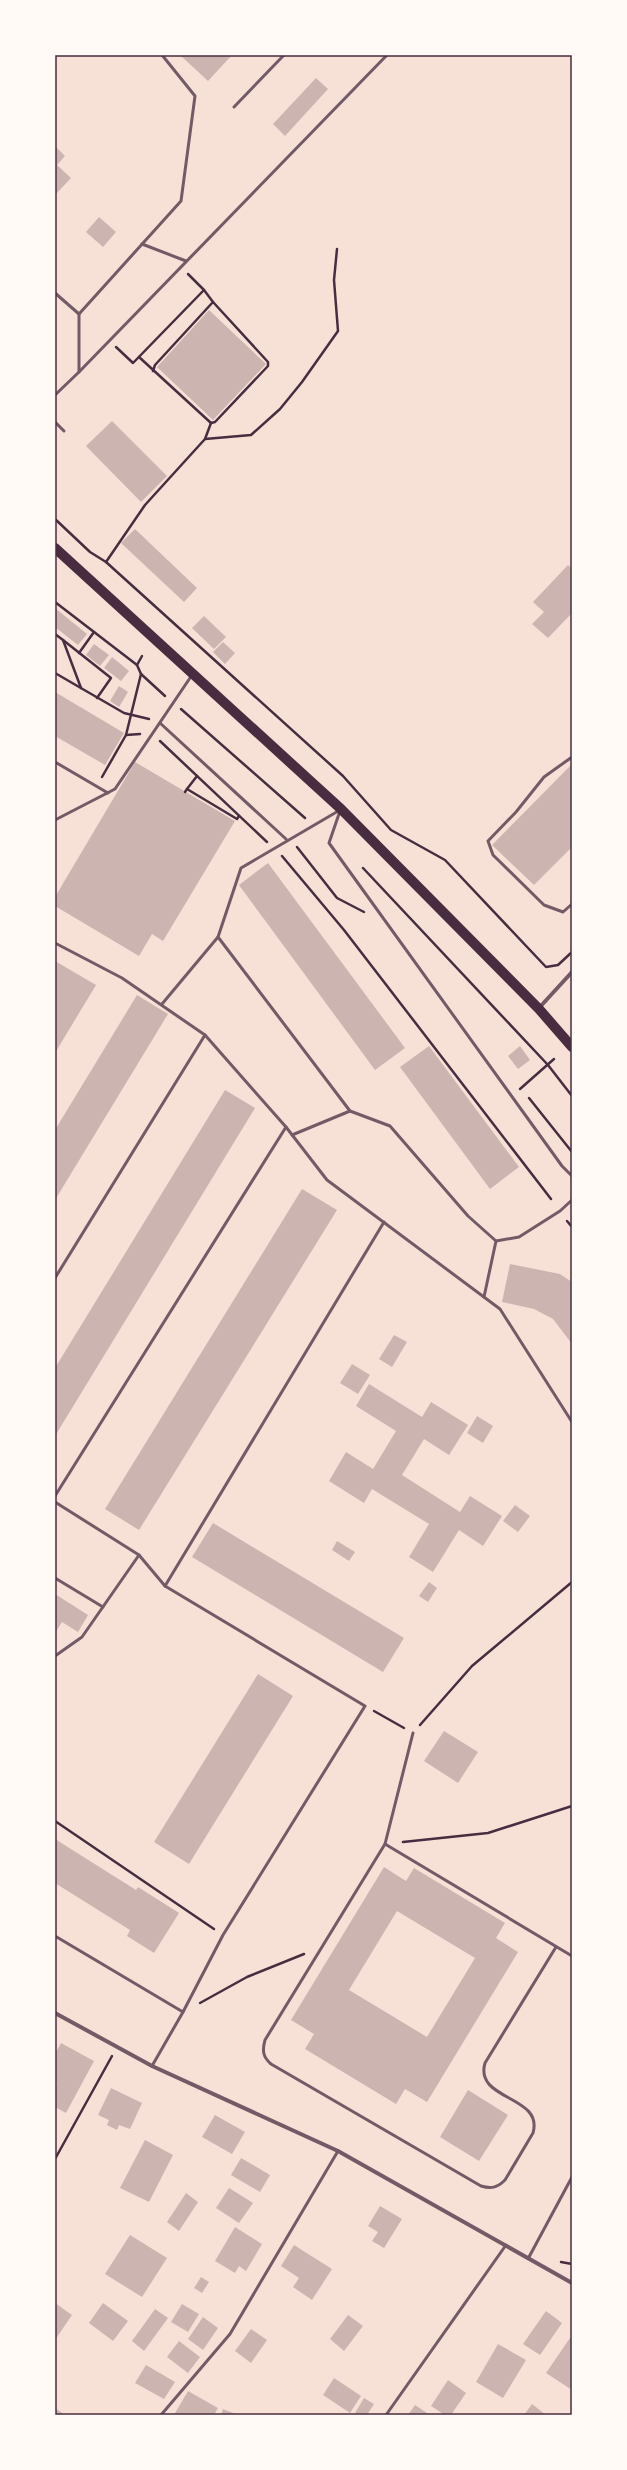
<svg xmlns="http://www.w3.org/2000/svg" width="627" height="2470" font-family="'Sofia Sans Condensed',sans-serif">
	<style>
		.building { fill: #ccb4b1; fill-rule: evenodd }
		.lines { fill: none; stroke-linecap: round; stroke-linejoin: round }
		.path { stroke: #4a2c40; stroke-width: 2.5 }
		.service { stroke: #755966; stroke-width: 3 }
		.minor { stroke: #755966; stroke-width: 4 }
		.primary { stroke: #4a2c40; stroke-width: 10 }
		.neatline { fill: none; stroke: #4a2c40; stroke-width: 1.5 }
	</style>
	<rect width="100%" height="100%" fill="#f7e1d7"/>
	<!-- building -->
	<g class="building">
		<polygon points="180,55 232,55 208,81"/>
		<polygon points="316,78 328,89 285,136 273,124"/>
		<polygon points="55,146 65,156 57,165 71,178 55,195"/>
		<polygon points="99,217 116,232 103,247 86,232"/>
		<polygon points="209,310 266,364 213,420 157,367"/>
		<polygon points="112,421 167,476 141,502 86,446"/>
		<polygon points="135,529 197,588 184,602 121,543"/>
		<polygon points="568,565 572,569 572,613 548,638 532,624 544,612 533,602"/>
		<polygon points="55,608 87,634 78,645 55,627"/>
		<polygon points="204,616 226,637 214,649 192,628"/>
		<polygon points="223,642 235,653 225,664 213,652"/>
		<polygon points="94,644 109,655 100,666 86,655"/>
		<polygon points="112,657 129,671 121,681 104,668"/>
		<polygon points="119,686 128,692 119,707 110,701"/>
		<polygon points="55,692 124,733 105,765 55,736"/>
		<polygon points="135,762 235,821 163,941 152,934 139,956 55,906 55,897"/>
		<polygon points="572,764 572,847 534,885 492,845"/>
		<polygon points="268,863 405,1048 375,1070 239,885"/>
		<polygon points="55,961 96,985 55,1053"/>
		<polygon points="137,995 168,1014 55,1200 55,1130"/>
		<polygon points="429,1046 519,1167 490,1189 400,1067"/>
		<polygon points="520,1046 530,1060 518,1069 508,1056"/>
		<polygon points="225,1090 255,1108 55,1436 55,1368"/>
		<polygon points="302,1189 337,1210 139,1530 105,1509"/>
		<polygon points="510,1264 560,1274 572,1282 572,1344 553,1319 534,1309 502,1302"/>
		<polygon points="394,1335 407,1342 392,1367 379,1359"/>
		<polygon points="352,1364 370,1375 358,1394 340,1383"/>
		<polygon points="369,1384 422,1417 431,1402 468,1425 449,1455 424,1439 402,1475 460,1512 470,1496 502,1516 483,1546 459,1530 433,1572 409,1557 429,1524 372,1489 364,1503 329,1481 346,1452 373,1469 396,1431 356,1406"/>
		<polygon points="477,1416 493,1426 483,1443 467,1433"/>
		<polygon points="515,1505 530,1516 518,1532 503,1521"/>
		<polygon points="213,1523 404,1638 383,1672 192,1557"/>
		<polygon points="337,1541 355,1552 349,1561 332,1550"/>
		<polygon points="429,1582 437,1588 428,1602 419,1596"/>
		<polygon points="55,1594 88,1615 78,1632 62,1622 55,1633"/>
		<polygon points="258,1674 293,1696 189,1864 154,1842"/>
		<polygon points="444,1731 478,1752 458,1783 424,1761"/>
		<polygon points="55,1839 136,1890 138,1887 179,1913 154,1953 127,1936 130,1930 55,1883"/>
		<path d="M384,1867L406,1881L414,1868L505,1923L496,1938L518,1952L427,2102L405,2089L396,2104L305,2049L314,2034L291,2020ZM397,1911L475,1958L427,2037L349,1990Z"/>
		<polygon points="61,2043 94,2061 66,2113 55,2107 55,2088 57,2084 55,2082 55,2054"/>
		<polygon points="111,2088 142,2103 130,2129 119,2125 117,2130 107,2125 109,2120 98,2115"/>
		<polygon points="468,2090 508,2115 479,2161 440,2137"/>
		<polygon points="215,2115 245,2132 232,2154 202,2137"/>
		<polygon points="145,2140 173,2155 149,2202 120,2188"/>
		<polygon points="241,2158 270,2175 260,2192 231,2175"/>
		<polygon points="229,2188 253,2203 239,2223 216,2208"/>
		<polygon points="186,2193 198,2202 179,2231 167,2222"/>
		<polygon points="380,2206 402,2219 384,2248 372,2241 378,2232 368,2226"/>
		<polygon points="235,2227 262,2244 246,2271 239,2266 235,2273 215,2261"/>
		<polygon points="130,2235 167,2258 142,2297 105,2274"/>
		<polygon points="294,2245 332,2269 312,2300 293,2287 299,2278 281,2266"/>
		<polygon points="201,2277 209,2282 202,2293 194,2288"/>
		<polygon points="55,2303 72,2315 55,2340"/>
		<polygon points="103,2303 128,2321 113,2341 89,2323"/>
		<polygon points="182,2304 199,2314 188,2332 171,2322"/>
		<polygon points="155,2309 168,2318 144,2351 132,2341"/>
		<polygon points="546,2311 562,2323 540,2355 523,2344"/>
		<polygon points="348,2315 363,2326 344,2351 330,2339"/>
		<polygon points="203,2317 218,2328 203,2350 188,2339"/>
		<polygon points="251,2329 267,2340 251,2363 235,2351"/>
		<polygon points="570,2338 572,2340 572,2390 546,2373"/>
		<polygon points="179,2341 200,2357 188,2373 167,2357"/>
		<polygon points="498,2344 526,2360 503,2398 476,2382"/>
		<polygon points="146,2365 175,2382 164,2399 135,2383"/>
		<polygon points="334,2378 361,2396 350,2413 323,2395"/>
		<polygon points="448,2380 466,2393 451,2415 445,2415 431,2406"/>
		<polygon points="188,2391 218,2408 214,2415 174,2415"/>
		<polygon points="364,2398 374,2404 367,2415 359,2415 355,2413"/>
		<polygon points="532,2404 546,2415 524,2415"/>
		<polygon points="415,2405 430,2415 408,2415"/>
		<polygon points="55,2408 65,2415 55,2415"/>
		<polygon points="223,2409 238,2415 221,2415"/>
	</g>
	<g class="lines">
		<!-- path -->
		<g class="path">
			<polyline points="204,290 213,302"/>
			<polyline points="116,347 133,363 204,290 188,274"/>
			<polyline points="139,357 211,423 215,422 268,366 268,362 213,302 155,365 153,371"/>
			<polyline points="205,439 251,435 280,409 302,382 338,331 334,280 337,249"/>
			<polyline points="55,519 90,552 106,562 343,776 391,830 445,860 546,967 558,965 572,952"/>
			<polyline points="106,562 145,505 205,439 211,423"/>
			<polyline points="55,602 137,665"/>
			<polyline points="55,634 63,640 81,688"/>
			<polyline points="63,640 111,678 97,698"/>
			<polyline points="79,653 94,632"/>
			<polyline points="142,656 137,665 141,674 165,696"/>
			<polyline points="55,673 124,713 149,719"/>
			<polyline points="181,709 305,818"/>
			<polyline points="126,735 140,734"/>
			<polyline points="160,741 267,842"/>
			<polyline points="102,777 126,735 141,674"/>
			<polyline points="187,789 197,776"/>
			<polyline points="185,792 187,789 237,819 239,816"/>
			<polyline points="297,847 337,898 364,912"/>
			<polyline points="282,856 344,930 551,1199"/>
			<polyline points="363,868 548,1065 572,1096"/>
			<polyline points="520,1089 554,1059"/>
			<polyline points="529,1098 572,1152"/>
			<polyline points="567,1221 572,1227"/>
			<polyline points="374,1711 404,1728"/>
			<polyline points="420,1725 472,1666 572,1582"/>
			<polyline points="55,1821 214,1929"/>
			<polyline points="403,1842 488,1833 572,1806"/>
			<polyline points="200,2003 247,1977 304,1954"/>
			<polyline points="55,2159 112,2056"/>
			<polyline points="561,2262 572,2264"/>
		</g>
		<!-- service -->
		<g class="service">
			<polyline points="234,107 284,55"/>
			<polyline points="142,244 186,261"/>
			<polyline points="55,293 79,314 79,372 55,395"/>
			<polyline points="79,314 181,201 195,96 162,55"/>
			<polyline points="79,372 387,55"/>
			<polyline points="55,422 64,431"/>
			<polyline points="160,723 286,839"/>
			<polyline points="572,757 544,777 516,812 488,841 493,855 544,905 563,912 572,904"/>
			<polyline points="55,762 108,793"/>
			<polyline points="340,811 329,843 562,1166 572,1176"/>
			<polyline points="55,820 115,789 192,675"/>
			<polyline points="218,937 350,1111 390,1126 468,1216 496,1241 519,1237 560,1211 572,1200"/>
			<polyline points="55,943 122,978 205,1035 286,1127 327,1180 500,1309 572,1422"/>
			<polyline points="162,1004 218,937 241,868 340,810"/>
			<polyline points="292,1135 350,1111"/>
			<polyline points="55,1278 205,1035"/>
			<polyline points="484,1297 496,1241"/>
			<polyline points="55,1496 286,1127"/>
			<polyline points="55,1502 139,1555 165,1586"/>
			<polyline points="55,1578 103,1607"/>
			<polyline points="55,1656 82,1637 139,1555"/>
			<path d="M413,1733L385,1844L265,2040C262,2051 263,2057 271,2064L481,2186C491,2189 497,2188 505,2180L533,2133C544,2095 474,2101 485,2063L556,1947"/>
			<polyline points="385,1844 572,1956"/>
			<polyline points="55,1936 183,2012"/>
			<polyline points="152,2066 183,2012 223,1935 365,1706 165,1586 384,1222"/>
			<polyline points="529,2257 572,2177"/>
			<polyline points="161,2415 230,2334 338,2151"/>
			<polyline points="386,2415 506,2245"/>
		</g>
		<!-- minor -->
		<g class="minor">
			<polyline points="539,1008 572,972"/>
			<polyline points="55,2013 152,2066 338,2151 572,2283"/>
		</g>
		<!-- primary -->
		<polyline class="primary" points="55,548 341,809 539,1009 572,1047"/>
	</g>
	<!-- border -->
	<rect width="627" height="2470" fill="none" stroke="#fffaf5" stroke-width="112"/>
	<rect x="56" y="56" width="515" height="2358" class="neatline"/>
</svg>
